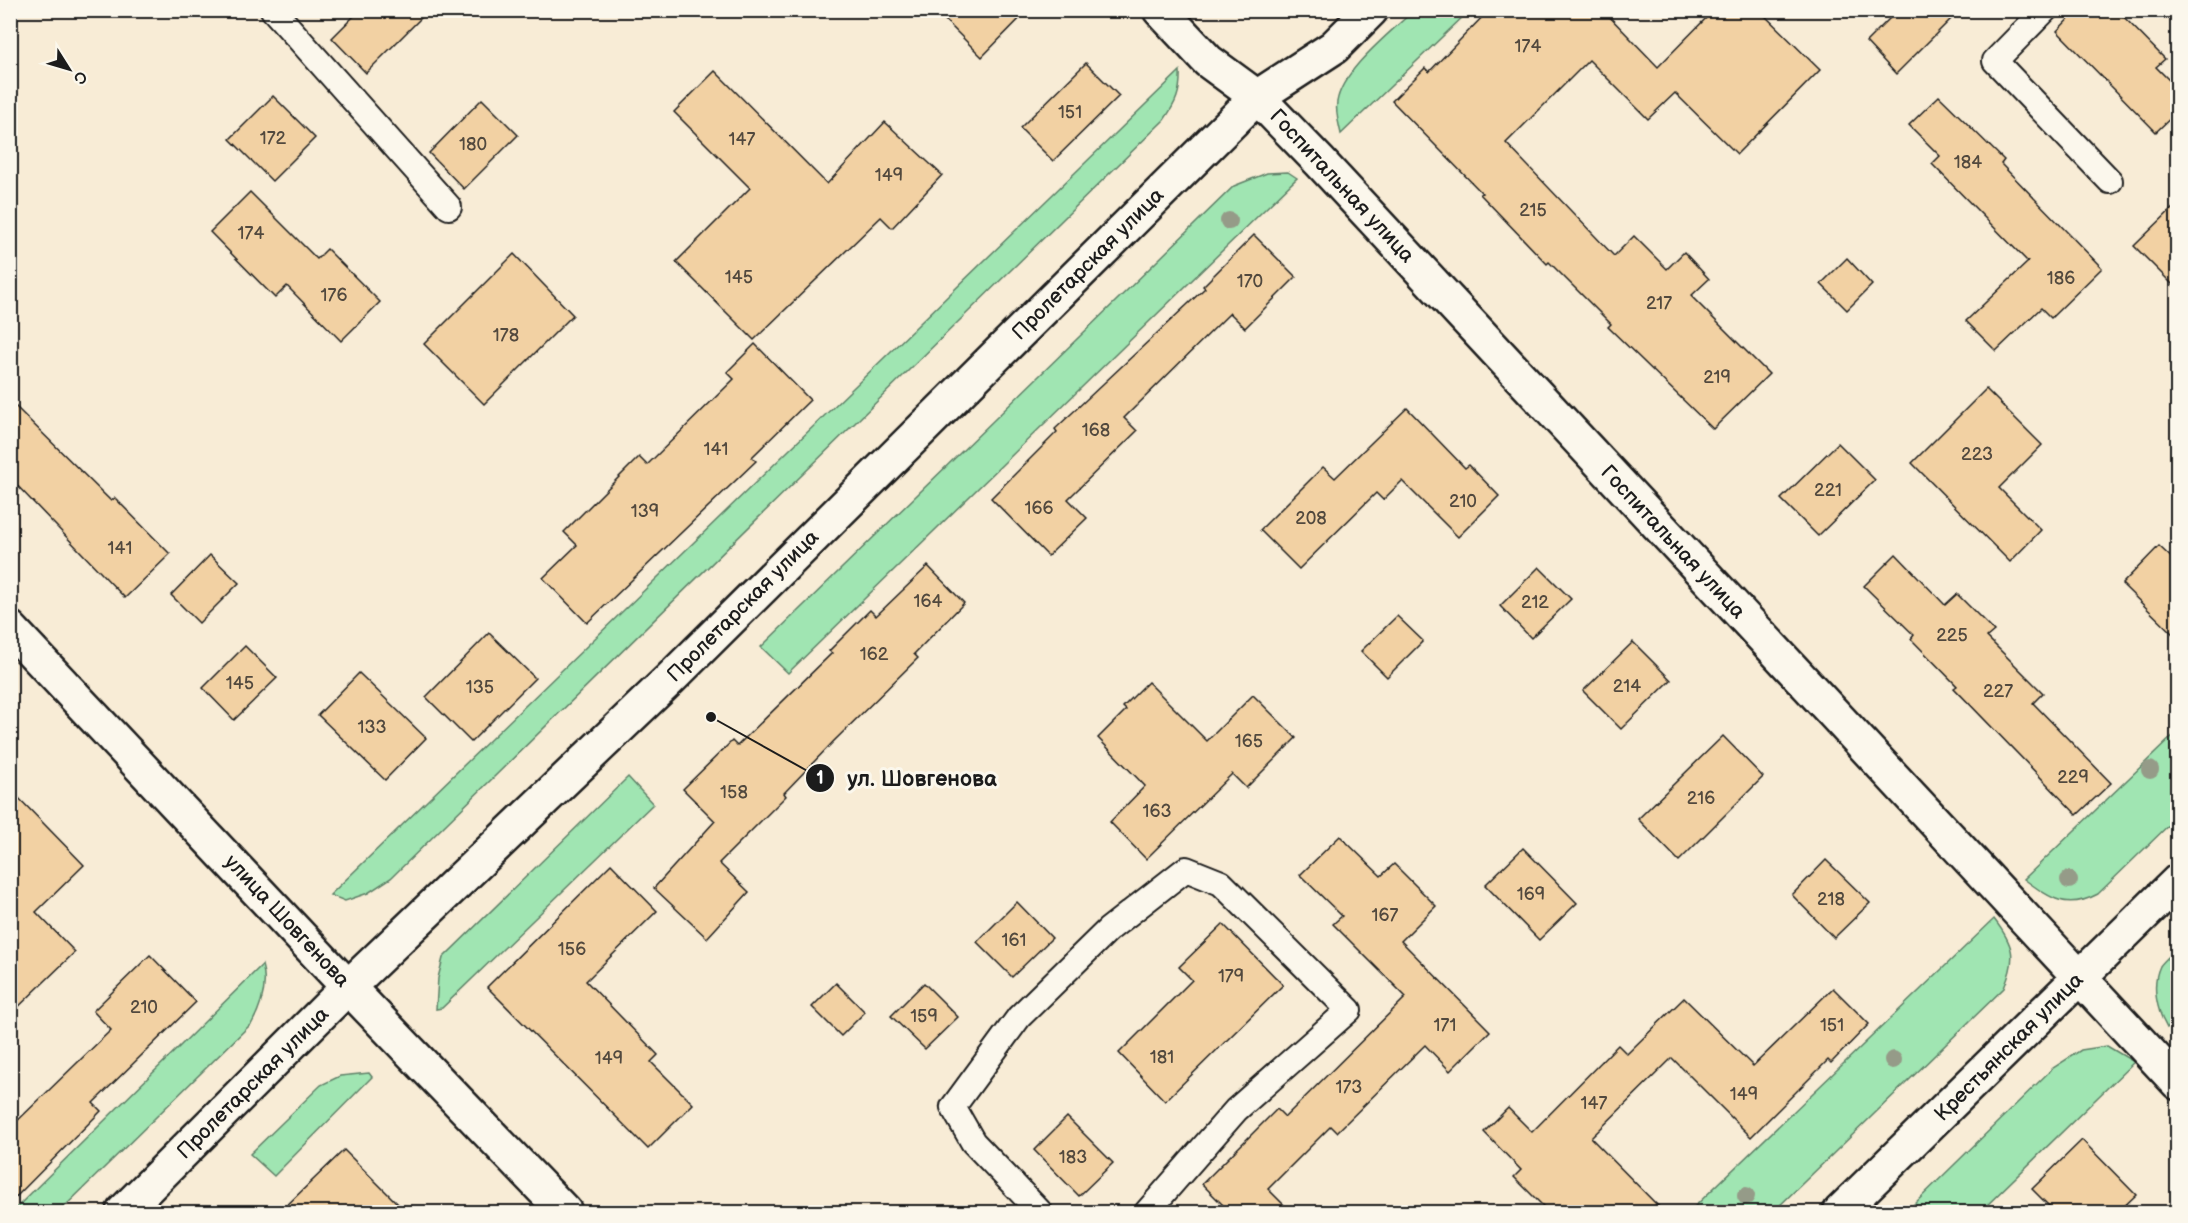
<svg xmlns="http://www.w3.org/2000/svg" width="2188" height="1223" font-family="'Balsamiq Sans',sans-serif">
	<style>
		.green { fill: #a0e5b2; stroke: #5e8067; stroke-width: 1.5 }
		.building { fill: #f2d1a3; stroke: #1c1c1c; stroke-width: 1.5 }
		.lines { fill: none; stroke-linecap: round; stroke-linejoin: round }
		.lane-casing { stroke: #1c1c1c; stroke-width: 28 }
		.street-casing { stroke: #1c1c1c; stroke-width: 38 }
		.secondary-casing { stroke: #1c1c1c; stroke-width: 38 }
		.lane { stroke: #fbf7ec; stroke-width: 24 }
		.street { stroke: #fbf7ec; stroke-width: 33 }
		.secondary { stroke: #fbf7ec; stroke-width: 33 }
		.tree { fill: #959b88 }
		.labels { text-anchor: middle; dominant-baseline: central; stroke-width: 6; stroke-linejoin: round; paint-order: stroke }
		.number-label { font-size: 18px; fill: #52493e }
		.street-label { font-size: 21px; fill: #1c1c1c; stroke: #fbf7ec }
		.leader { fill: none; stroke: #1c1c1c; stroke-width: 2 }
		.callout-dot { fill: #1c1c1c; stroke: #fbf7ec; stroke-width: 2 }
		.mark-label { font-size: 18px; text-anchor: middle; font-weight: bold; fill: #fff }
		.callout-label { font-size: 22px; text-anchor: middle; font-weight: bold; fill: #1c1c1c; stroke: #fbf7ec; stroke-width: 6; stroke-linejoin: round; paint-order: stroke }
	</style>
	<rect width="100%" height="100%" fill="#f8ecd6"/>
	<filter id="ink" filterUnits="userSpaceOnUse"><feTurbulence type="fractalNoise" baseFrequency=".0167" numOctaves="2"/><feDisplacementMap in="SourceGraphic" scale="12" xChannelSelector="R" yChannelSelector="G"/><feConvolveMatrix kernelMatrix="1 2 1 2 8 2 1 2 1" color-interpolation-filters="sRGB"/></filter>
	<g filter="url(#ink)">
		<!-- green -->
		<g class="green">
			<path d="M1413,11H1469L1341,134C1339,124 1335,113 1337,102C1342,70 1390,33 1413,11Z"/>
			<path d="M1180,71C1181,92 1176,103 1164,120L391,878L368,893L345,901L330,895Z"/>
			<polygon points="1288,172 1297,178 788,673 761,647 1234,186 1267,173"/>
			<path d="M2177,732V817L2098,894C2066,911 2050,898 2024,879Z"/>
			<polygon points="628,777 653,804 442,1008 436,1009 438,978 443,958"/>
			<path d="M1994,919C2014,945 2017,957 2004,988L1773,1212H1689Z"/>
			<path d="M2177,948V1018L2167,1028C2157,1011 2151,985 2160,966C2164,960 2172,954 2177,948Z"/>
			<path d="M262,965C268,984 261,1006 252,1023L59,1212H12Z"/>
			<polygon points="2107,1046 2134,1062 1980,1212 1906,1212 2053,1068 2081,1050"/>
			<polygon points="369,1073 372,1077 274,1176 250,1154 321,1085 340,1076"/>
		</g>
		<!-- building -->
		<g class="building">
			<polygon points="360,10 429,10 366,73 332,38"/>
			<polygon points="935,10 1028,10 982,57"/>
			<polygon points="1489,10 1603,10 1658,67 1714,10 1759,10 1820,70 1737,154 1675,93 1648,119 1589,60 1506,143 1614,256 1634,236 1667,269 1684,252 1709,279 1691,296 1769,374 1713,429 1608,327 1611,324 1549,262 1547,264 1480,194 1482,193 1392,101 1425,68 1429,72"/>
			<polygon points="1898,10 1960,10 1896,74 1866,42"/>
			<polygon points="2077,10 2117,10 2165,59 2156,67 2178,89 2178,111 2156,132 2057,31"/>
			<polygon points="1086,63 1119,96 1053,161 1020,128"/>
			<polygon points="715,71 827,184 885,122 942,175 892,228 881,217 754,340 676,262 750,188 674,112"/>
			<polygon points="273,96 315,138 272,181 230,139"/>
			<polygon points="1939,96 2004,160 2001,164 2102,268 2051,318 2041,308 1996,351 1966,321 2028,262 1932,164 1940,156 1909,125"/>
			<polygon points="482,99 518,135 464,189 429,153"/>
			<polygon points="250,192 317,259 327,249 380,302 341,341 287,286 275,298 210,232"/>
			<polygon points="2178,203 2178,290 2134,246"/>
			<polygon points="1254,235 1296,277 1245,328 1230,313 1124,418 1137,431 1068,499 1087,518 1048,556 991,498 1057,432 1055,429 1205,288 1203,286"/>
			<polygon points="514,254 573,315 484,404 424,344"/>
			<polygon points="1847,258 1872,285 1847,310 1821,284"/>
			<polygon points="755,344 810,400 752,457 756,461 587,623 543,578 577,545 564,532 639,457 647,465 734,379 727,372"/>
			<polygon points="1986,389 2042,445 1999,488 2041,530 2010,562 1912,463"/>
			<polygon points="10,401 111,501 115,498 170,554 125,598 10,478"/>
			<polygon points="1407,408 1465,468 1469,465 1499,496 1458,537 1402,481 1383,500 1376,493 1299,569 1260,530 1323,467 1335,478"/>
			<polygon points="1838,443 1875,480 1818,536 1781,499"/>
			<polygon points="2159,546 2178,564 2178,639 2122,584"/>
			<polygon points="1896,554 1945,605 1957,594 1994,631 1987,637 2043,693 2033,703 2111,783 2077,815 1954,688 1957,686 1911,639 1914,635 1864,586"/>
			<polygon points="210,555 239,583 199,623 171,595"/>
			<polygon points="928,566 964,603 914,654 918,658 833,742 784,793 786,796 719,863 749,892 707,938 654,888 715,821 683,789 732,741 737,746 832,653 829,651 870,610 876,616"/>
			<polygon points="1539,567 1571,599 1531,638 1500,606"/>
			<polygon points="1397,616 1423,641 1387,677 1361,651"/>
			<polygon points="489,633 535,678 471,742 426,697"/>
			<polygon points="1633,642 1671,680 1621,729 1583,691"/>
			<polygon points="245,646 277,678 234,720 203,688"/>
			<polygon points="359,673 426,738 385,780 318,715"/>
			<polygon points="1148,682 1207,741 1253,695 1296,738 1246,788 1232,774 1146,859 1110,822 1145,786 1098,738 1126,710 1123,707"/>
			<polygon points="1723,736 1763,777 1679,861 1638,819"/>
			<polygon points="10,789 84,865 36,912 75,952 10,1015"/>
			<polygon points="1340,836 1381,876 1394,864 1436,906 1401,941 1490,1031 1450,1071 1425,1045 1337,1132 1331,1126 1268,1189 1291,1212 1230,1212 1202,1184 1277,1109 1285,1117 1406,997 1333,924 1342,916 1300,875"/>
			<polygon points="1523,848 1577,903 1539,940 1485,885"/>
			<polygon points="1826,860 1870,903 1834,938 1792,895"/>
			<polygon points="611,864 657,911 586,981 658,1055 651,1062 693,1104 648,1149 487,987"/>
			<polygon points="1017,902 1052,938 1012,977 977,942"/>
			<polygon points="1223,924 1283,985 1165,1101 1119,1053 1192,980 1179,967"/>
			<polygon points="150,955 196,1002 93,1103 101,1111 10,1203 10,1128 111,1030 93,1011"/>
			<polygon points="836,983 865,1012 841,1036 812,1007"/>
			<polygon points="924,983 958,1017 925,1049 891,1016"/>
			<polygon points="1833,988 1869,1024 1831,1063 1828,1060 1751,1137 1672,1058 1591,1138 1664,1212 1549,1212 1514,1177 1521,1170 1484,1132 1508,1108 1532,1132 1618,1045 1627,1054 1684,998 1753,1066"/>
			<polygon points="1067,1117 1113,1163 1079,1196 1034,1150"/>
			<polygon points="2082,1140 2136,1195 2118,1212 2055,1212 2032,1189"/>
			<polygon points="344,1150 406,1212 280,1212"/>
		</g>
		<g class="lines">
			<defs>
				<g id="lane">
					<polyline points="273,10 449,207"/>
					<polyline points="2045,10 1995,61 2110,181"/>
					<polyline points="1040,1212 973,1142 953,1107 1019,1017 1108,930 1186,869 1221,883 1349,1010 1236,1110 1147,1212"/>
				</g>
				<polyline id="street" points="1160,10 1208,61 1257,97 1320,162 2178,1083"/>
				<g id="secondary">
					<polyline points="10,628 348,987 565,1212"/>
					<polyline points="123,1212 348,987 670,679 1257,97 1334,47 1371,10"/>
					<polyline points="1840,1212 2178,881"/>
				</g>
			</defs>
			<!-- lane casing -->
			<use href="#lane" class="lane-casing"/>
			<!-- street casing -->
			<use href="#street" class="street-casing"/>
			<!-- secondary casing -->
			<use href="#secondary" class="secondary-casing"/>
			<!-- lane -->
			<use href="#lane" class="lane"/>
			<!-- street -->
			<use href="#street" class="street"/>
			<!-- secondary -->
			<use href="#secondary" class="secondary"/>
		</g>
		<!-- trees -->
		<g class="tree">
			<circle cx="1229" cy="221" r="9"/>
			<circle cx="2150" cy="770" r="9"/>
			<circle cx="2069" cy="880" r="9"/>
			<circle cx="1893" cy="1060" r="9"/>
			<circle cx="1746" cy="1196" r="9"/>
		</g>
	</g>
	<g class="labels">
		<!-- number labels -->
		<g class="number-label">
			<text x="1528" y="46">174</text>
			<text x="1070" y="112">151</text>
			<text x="273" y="138">172</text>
			<text x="742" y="139">147</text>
			<text x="473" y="144">180</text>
			<text x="1968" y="162">184</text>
			<text x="889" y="175">149</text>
			<text x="1533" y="210">215</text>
			<text x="251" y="233">174</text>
			<text x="739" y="277">145</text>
			<text x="2061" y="278">186</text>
			<text x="1250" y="281">170</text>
			<text x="334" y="295">176</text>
			<text x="1659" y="303">217</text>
			<text x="506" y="335">178</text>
			<text x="1717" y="377">219</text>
			<text x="1096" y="430">168</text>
			<text x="716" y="449">141</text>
			<text x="1977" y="454">223</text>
			<text x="1828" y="490">221</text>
			<text x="1463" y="501">210</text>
			<text x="1039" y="508">166</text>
			<text x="645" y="511">139</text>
			<text x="1311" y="518">208</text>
			<text x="120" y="548">141</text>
			<text x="928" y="601">164</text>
			<text x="1535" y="602">212</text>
			<text x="1952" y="635">225</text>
			<text x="874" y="654">162</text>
			<text x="240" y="683">145</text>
			<text x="1627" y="686">214</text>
			<text x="480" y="687">135</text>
			<text x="1998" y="691">227</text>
			<text x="372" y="727">133</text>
			<text x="1249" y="741">165</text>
			<text x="2073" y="777">229</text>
			<text x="734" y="792">158</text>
			<text x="1701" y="798">216</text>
			<text x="1157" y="811">163</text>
			<text x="1531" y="894">169</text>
			<text x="1831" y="899">218</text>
			<text x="1385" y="915">167</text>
			<text x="1014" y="940">161</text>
			<text x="572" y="949">156</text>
			<text x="1231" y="976">179</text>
			<text x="144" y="1007">210</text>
			<text x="924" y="1016">159</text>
			<text x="1445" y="1025">171</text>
			<text x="1832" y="1025">151</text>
			<text x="1162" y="1057">181</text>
			<text x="609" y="1058">149</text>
			<text x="1349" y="1087">173</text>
			<text x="1744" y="1094">149</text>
			<text x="1594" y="1103">147</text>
			<text x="1073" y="1157">183</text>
		</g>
		<!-- street labels -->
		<g class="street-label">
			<text transform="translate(1342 186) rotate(47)">Госпитальная улица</text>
			<text transform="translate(1088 264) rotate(-45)">Пролетарская улица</text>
			<text transform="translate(1673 542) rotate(47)">Госпитальная улица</text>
			<text transform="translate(743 606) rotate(-45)">Пролетарская улица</text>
			<text transform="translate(287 921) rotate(47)">улица Шовгенова</text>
			<text transform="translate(2009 1047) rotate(-45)">Крестьянская улица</text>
			<text transform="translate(253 1083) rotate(-45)">Пролетарская улица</text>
		</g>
	</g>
	<!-- callouts -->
	<path class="leader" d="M711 717L820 778"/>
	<g class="callout-dot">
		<circle cx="711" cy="717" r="6"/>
		<circle cx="820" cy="778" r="15"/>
	</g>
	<g class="mark-label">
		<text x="820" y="784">1</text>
	</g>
	<g class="callout-label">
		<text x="922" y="786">ул. Шовгенова</text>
	</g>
	<!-- margin -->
	<rect width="2188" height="1223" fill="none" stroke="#fbf7ec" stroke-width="36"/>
	<rect x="18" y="18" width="2152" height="1187" fill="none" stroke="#1c1c1c" stroke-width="2" filter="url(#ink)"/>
	<!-- north arrow -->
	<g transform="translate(69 69) rotate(127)" stroke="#fbf7ec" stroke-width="4.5" paint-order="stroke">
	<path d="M0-4.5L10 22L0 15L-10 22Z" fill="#1c1c1c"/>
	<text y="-9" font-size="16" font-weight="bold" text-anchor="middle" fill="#1c1c1c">С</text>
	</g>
</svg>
